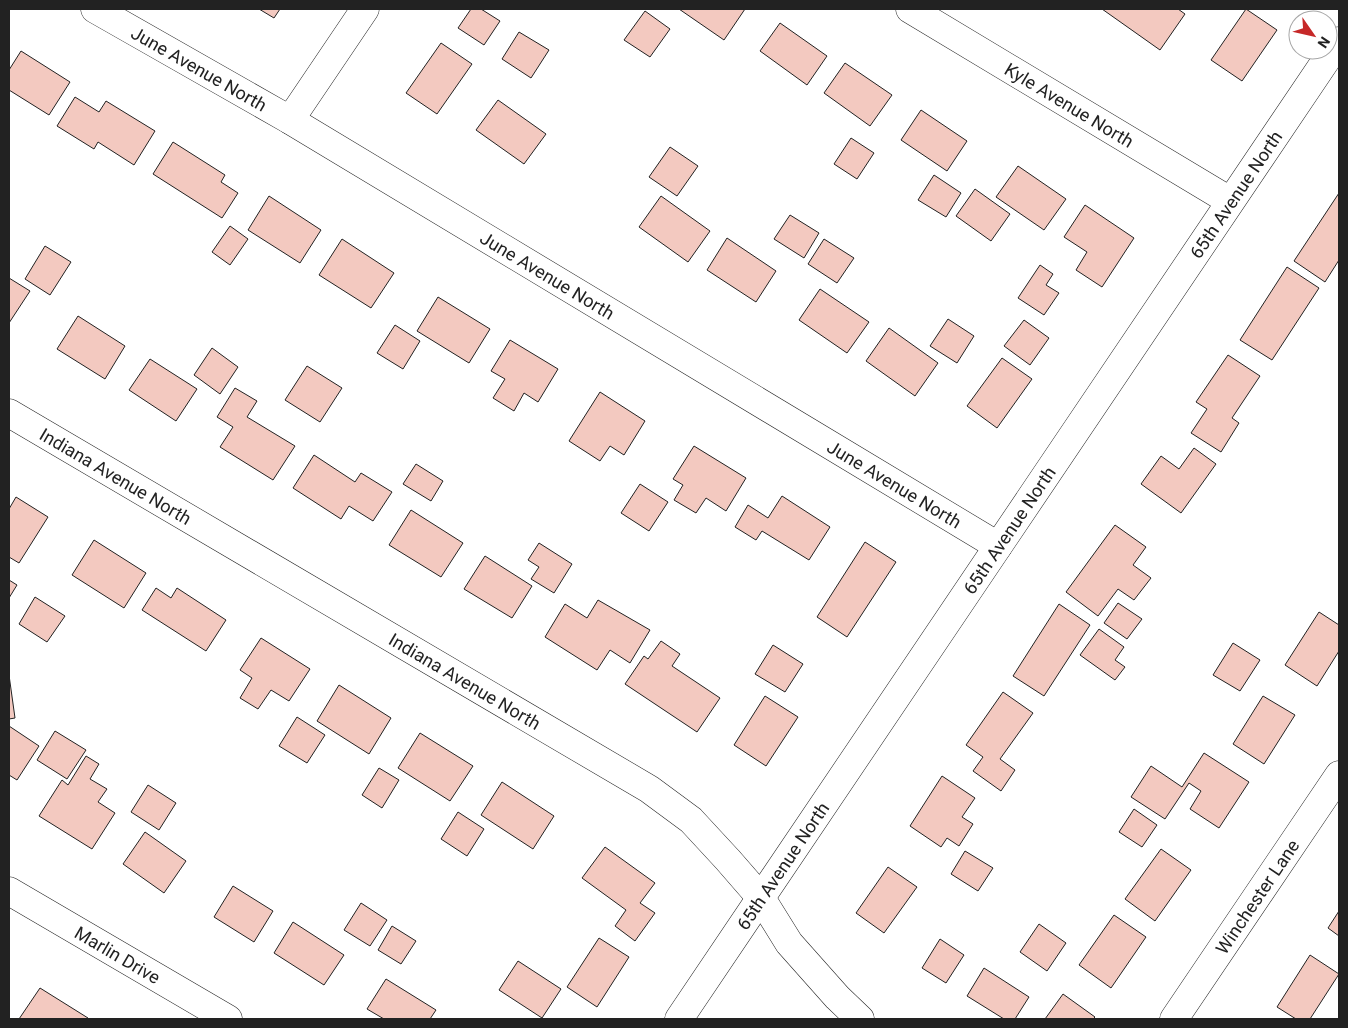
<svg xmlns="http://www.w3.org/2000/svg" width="1348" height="1028" font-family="Roboto,sans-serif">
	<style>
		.building { fill: #f3c9c0; stroke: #222 }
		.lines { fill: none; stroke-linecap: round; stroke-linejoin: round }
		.minor-casing { stroke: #222; stroke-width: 29 }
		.minor { stroke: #fff; stroke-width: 28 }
		.labels { text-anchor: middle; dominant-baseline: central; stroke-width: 4; stroke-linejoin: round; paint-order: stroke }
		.street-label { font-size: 18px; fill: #222; stroke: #fff }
	</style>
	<rect width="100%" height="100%" fill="#fff"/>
	<!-- building -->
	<g class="building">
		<polygon points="259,9 280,9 274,18"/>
		<polygon points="471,9 481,9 500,21 484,45 458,28"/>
		<polygon points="679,9 745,9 724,40"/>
		<polygon points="1102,9 1178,9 1185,14 1160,50"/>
		<polygon points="1246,9 1277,30 1242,81 1211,60"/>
		<polygon points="645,11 670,29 650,57 624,40"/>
		<polygon points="780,23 827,56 807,85 760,51"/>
		<polygon points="519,32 549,50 531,78 502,59"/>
		<polygon points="441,43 472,64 437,114 406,93"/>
		<polygon points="21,51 70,82 49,115 9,90 9,70"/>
		<polygon points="845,63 892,95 870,126 824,93"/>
		<polygon points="75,97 99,112 106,101 155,131 134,165 98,142 94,149 57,126"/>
		<polygon points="498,100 546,134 524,164 476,130"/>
		<polygon points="921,110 967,141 947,171 901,140"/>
		<polygon points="851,138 874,153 857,179 834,164"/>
		<polygon points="173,142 225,175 221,182 238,193 222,218 153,174"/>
		<polygon points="670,147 698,166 677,196 649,177"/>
		<polygon points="1018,166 1066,199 1044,230 996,197"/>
		<polygon points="934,175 961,193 946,217 918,200"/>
		<polygon points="975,189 1010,214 991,241 956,216"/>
		<polygon points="1339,193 1339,260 1325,282 1294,261"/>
		<polygon points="269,196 321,230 300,263 248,230"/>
		<polygon points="661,196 710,231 688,262 639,227"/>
		<polygon points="1085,205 1134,238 1102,287 1076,270 1087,252 1064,237"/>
		<polygon points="790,215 819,233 804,258 774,239"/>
		<polygon points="230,226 248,239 230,265 212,252"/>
		<polygon points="727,238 776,271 756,302 707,270"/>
		<polygon points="342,239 394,273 371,308 319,275"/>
		<polygon points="824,239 854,258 837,283 808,264"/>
		<polygon points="45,246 71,262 50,295 25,279"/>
		<polygon points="1040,265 1053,274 1046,285 1059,293 1044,315 1018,298"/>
		<polygon points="1287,267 1319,288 1272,360 1240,340"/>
		<polygon points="9,278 30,291 9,323"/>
		<polygon points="820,289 869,322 847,353 799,320"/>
		<polygon points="438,297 490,329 469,363 417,331"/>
		<polygon points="78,316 125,346 105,379 57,349"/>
		<polygon points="948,319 974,336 957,363 930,346"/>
		<polygon points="1024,320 1049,338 1030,365 1004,346"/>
		<polygon points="395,325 420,341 403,369 377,353"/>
		<polygon points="889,328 938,363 915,396 866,361"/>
		<polygon points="510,340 558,369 538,402 524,393 514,411 493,398 505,379 491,371"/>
		<polygon points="212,348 238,367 220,394 194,375"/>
		<polygon points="1228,355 1260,376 1232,418 1239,423 1221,452 1191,433 1207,409 1196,402"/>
		<polygon points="1002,358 1032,379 997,428 967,406"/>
		<polygon points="150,359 197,389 176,421 129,390"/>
		<polygon points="307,366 342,388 320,422 285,400"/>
		<polygon points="235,388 257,401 247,417 295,446 273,480 220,447 233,427 217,417"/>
		<polygon points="600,392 645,421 624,455 610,446 600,461 569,441"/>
		<polygon points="694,446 746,478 726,511 706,498 696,513 674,500 683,485 673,479"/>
		<polygon points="1194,448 1216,464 1181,513 1141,484 1161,456 1179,469"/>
		<polygon points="314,455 355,482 361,473 392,492 373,521 349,506 341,519 293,488"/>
		<polygon points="416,464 443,481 431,501 403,484"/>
		<polygon points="640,484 668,502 649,531 621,513"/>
		<polygon points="782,496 830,527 809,560 762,531 756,540 735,527 748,505 768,518"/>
		<polygon points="16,497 48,517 19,563 9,557 9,509"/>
		<polygon points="411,510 463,543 441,577 389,545"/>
		<polygon points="1115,525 1146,547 1133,565 1151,578 1134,600 1118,589 1098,616 1066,592"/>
		<polygon points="94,540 146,573 124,608 72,575"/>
		<polygon points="865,542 896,562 847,637 817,617"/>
		<polygon points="539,543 572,564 554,593 531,579 539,567 528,560"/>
		<polygon points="485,556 532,586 512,618 464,589"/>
		<polygon points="9,580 17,585 9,598"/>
		<polygon points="156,588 171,598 177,588 226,620 206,651 142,610"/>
		<polygon points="35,597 65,616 47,642 19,624"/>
		<polygon points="598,600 650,630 630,663 610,650 597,670 545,637 565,604 587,618"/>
		<polygon points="1118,603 1142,619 1127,639 1104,623"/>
		<polygon points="1059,604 1090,625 1044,696 1013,676"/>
		<polygon points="1319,612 1339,625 1339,651 1317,686 1285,665"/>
		<polygon points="1099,629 1124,647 1115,660 1125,667 1115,680 1080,655"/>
		<polygon points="261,638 310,669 289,701 271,690 258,709 240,698 252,678 240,670"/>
		<polygon points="661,641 680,654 672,666 720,698 697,732 625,684 644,656 648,659"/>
		<polygon points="1233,643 1260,660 1240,691 1213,675"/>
		<polygon points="773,645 803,664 785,692 755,674"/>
		<polygon points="9,675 15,718 9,719"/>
		<polygon points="339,685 391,718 369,754 317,721"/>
		<polygon points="1003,692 1033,713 1000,759 1015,770 1001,791 973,771 983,757 966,745"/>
		<polygon points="765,696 798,717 766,766 734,745"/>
		<polygon points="1263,696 1295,715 1264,764 1233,744"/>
		<polygon points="297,717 325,735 307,763 279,746"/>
		<polygon points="9,726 39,746 17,780 9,775"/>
		<polygon points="55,731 86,750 67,779 37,760"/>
		<polygon points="420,733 473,766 450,801 398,768"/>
		<polygon points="1204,753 1249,782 1219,828 1190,809 1201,791 1189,783 1165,819 1131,797 1151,766 1182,787"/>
		<polygon points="86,756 99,764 90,779 107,789 98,802 115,813 92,849 39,816 62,780 68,785"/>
		<polygon points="379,768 399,780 382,808 362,795"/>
		<polygon points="942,776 975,798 962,817 973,824 959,846 947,838 941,847 910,826"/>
		<polygon points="502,782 554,816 533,849 481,815"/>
		<polygon points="148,785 176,803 159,830 131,812"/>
		<polygon points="1134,809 1157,825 1142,847 1119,832"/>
		<polygon points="458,812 484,829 467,856 441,839"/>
		<polygon points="145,832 186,861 164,893 123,864"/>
		<polygon points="605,847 655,883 640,903 655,913 635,941 615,926 626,910 582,878"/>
		<polygon points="1161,849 1191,870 1155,921 1125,899"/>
		<polygon points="965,851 993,868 978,891 951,874"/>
		<polygon points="888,867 917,887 884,933 856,913"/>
		<polygon points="233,886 273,911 254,942 214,917"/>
		<polygon points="361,903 387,920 370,946 344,930"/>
		<polygon points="1339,911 1339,936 1328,928"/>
		<polygon points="1114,915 1146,937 1111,988 1079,965"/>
		<polygon points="293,922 344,955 324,985 274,953"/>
		<polygon points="1039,924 1066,943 1047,971 1020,952"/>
		<polygon points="392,926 416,941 401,964 378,950"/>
		<polygon points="599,938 629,957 597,1007 567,987"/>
		<polygon points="940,939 964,955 946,983 922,968"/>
		<polygon points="1310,955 1339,974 1310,1019 1296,1019 1277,1007"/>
		<polygon points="518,961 561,989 542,1018 499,990"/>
		<polygon points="984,968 1029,997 1015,1019 1004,1019 967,996"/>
		<polygon points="386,979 436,1010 430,1019 384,1019 367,1009"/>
		<polygon points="40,988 88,1018 87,1019 19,1019"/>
		<polygon points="1063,994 1095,1017 1093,1019 1045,1019"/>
	</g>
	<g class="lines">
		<defs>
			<g id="minor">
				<path id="s1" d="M95,9L290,120L998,546"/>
				<path id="s2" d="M910,9L1230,201"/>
				<polyline points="290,120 365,9"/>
				<path id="s3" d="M9,413L649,789L691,820L728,860L761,898L789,943L837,997L860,1019"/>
				<path id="s4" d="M9,891L228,1019"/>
				<path id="s5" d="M679,1019L1339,41"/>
				<path id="s6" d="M1174,1019L1339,775"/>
			</g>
		</defs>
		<!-- minor casing -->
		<use href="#minor" class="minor-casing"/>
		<!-- minor -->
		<use href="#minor" class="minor"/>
	</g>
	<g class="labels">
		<!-- street labels -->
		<g class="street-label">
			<text stroke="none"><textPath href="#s1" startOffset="120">June Avenue North</textPath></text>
			<text stroke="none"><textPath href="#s2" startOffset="186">Kyle Avenue North</textPath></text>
			<text stroke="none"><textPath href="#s5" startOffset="995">65th Avenue North</textPath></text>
			<text stroke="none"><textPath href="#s1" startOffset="525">June Avenue North</textPath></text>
			<text stroke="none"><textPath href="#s3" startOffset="124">Indiana Avenue North</textPath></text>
			<text stroke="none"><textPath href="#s1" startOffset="930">June Avenue North</textPath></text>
			<text stroke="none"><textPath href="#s5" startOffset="590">65th Avenue North</textPath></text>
			<text stroke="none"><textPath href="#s3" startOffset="529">Indiana Avenue North</textPath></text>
			<text stroke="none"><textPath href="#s5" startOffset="185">65th Avenue North</textPath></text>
			<text stroke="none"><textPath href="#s6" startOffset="148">Winchester Lane</textPath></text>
			<text stroke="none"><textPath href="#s4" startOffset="126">Marlin Drive</textPath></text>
		</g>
	</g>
	<!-- border -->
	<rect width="1348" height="1028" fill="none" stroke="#222222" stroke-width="20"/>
	<!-- north arrow -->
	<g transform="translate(1313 35) rotate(124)"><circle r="24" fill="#ffffff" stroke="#a7a7a7"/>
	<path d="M0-4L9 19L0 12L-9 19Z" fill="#c62828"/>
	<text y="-8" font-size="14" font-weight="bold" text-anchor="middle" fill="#222222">N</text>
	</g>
</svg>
